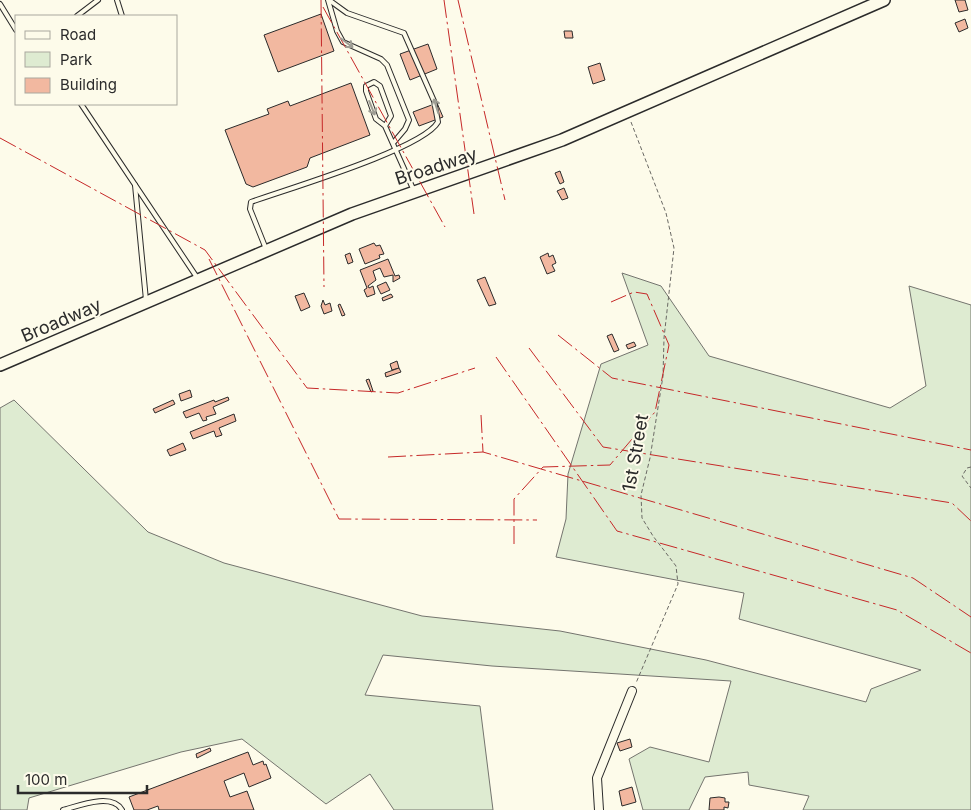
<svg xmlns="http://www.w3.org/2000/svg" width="971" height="810" font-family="Inter,sans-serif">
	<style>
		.green { fill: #deebd1; stroke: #74746e }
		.building { fill: #f2b8a0; stroke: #2b2b2b }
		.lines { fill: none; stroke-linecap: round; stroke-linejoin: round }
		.lane-casing { stroke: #2b2b2b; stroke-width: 6 }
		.street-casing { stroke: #2b2b2b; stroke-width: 10 }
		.secondary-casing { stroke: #2b2b2b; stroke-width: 14 }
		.path { stroke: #6a6964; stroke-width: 1; stroke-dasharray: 4 2.5; stroke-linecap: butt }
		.lane { stroke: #fdfbea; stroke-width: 4 }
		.street { stroke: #fdfbea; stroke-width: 8 }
		.secondary { stroke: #fdfbea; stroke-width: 11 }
		.power { stroke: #c62828; stroke-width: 1; stroke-dasharray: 18 4 2.5 4; stroke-linecap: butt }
		.oneway { stroke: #9e9d94 }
		.labels { text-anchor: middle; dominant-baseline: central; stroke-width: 4; stroke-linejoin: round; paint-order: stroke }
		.street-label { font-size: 18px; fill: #2b2b2b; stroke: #fdfbea }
	</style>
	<rect width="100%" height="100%" fill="#fdfbea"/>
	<!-- green -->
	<polygon class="green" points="622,273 661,286 709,356 890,408 926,386 909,286 971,305 971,810 803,810 809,796 749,785 748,772 705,777 689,810 643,810 629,759 650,747 709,762 731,681 492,666 383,655 365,695 480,706 493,810 394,810 370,774 326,804 242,739 181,752 29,798 27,810 0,810 0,408 14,400 148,532 224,563 422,616 560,631 706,660 866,702 871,689 921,670 739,619 744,593 556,557 566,519 568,474 601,364 648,345"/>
	<!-- building -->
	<g class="building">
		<polygon points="955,0 965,0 968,10 959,12"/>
		<polygon points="321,14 334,51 278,72 264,35"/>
		<polygon points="965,19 968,28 959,32 955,23"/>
		<polygon points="564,31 572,31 573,38 565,38"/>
		<polygon points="428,44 437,69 410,80 400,54"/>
		<polygon points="600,63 605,80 593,84 588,67"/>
		<polygon points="351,83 370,135 310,158 307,167 253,187 246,184 225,130 269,114 267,109 288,101 290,106"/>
		<polygon points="437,103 443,117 419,126 413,112"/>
		<polygon points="560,171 564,182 560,184 555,173"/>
		<polygon points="564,188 568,198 562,200 557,191"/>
		<polygon points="374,243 376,246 380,245 384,254 379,255 380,258 365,264 359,249"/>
		<polygon points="350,253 353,262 348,264 345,255"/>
		<polygon points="548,253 549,257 553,255 556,263 552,265 555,271 547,274 540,257"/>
		<polygon points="388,259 395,276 399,275 400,278 393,282 393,275 384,277 380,268 373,271 376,280 368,286 369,288 373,286 375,294 367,297 364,290 367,288 360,270"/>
		<polygon points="485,277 496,304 489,306 477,280"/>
		<polygon points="386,282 390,290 381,294 377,286"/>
		<polygon points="304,293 310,307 301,311 295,296"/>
		<polygon points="391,294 393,297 383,301 382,298"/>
		<polygon points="323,300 325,305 330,303 332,311 324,314 321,306"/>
		<polygon points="340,304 345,315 342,316 338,305"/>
		<polygon points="612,334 619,350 614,352 607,336"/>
		<polygon points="634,342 636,346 628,349 626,345"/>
		<polygon points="397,361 399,368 392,370 390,364"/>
		<polygon points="399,368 401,372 386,377 385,373"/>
		<polygon points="369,379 373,391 371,392 366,380"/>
		<polygon points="190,390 192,397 181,401 179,394"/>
		<polygon points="228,397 229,400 213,407 216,414 206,417 207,420 203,421 199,413 186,418 183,412 214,400 215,402"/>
		<polygon points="173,400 175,404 155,413 153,409"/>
		<polygon points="234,414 236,421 219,428 222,435 216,437 214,431 193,439 190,432"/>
		<polygon points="183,443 186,450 170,456 167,450"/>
		<polygon points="630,739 632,747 620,751 617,743"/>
		<polygon points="210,748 211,751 197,758 196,754"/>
		<polygon points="248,752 253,765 263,761 264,765 266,764 271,778 249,787 244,773 224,781 230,797 247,791 254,810 159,810 158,806 147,810 134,810 129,797"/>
		<polygon points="632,787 636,802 622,806 619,791"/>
		<polygon points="719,797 725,798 725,802 729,802 728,808 724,807 724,810 709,810 710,798"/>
	</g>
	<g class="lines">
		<defs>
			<g id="lane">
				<polyline points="117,0 122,16"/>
				<polyline points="328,0 337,31 343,42 381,59 387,65 409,120 405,129 394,142"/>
				<polyline points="0,4 16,30"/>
				<polyline points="77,16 98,0"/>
				<polyline points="81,104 198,279"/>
				<polyline points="385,126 391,116 380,86 374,82 366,86 366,91 376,119 385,126 414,191"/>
				<polyline points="135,185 146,300"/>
				<path d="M266,249L250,209L251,202C287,189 423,149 438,122L434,101L404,33L347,13L329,0"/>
				<path d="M63,810C78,806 112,792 122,810"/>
			</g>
			<polyline id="street" points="599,810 597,778 632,691"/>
			<polyline id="secondary" points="0,365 352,214 562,140 884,0"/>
		</defs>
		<!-- lane casing -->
		<use href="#lane" class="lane-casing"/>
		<!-- street casing -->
		<use href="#street" class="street-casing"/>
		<!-- secondary casing -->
		<use href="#secondary" class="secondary-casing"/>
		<!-- path -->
		<g class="path">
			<polyline points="631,122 666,213 674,248 664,338 663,376 650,458 641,495 642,518 653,536 676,566 678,584 636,683"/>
			<polyline points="971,467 967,468 962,476 971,488"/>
		</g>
		<!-- lane -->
		<use href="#lane" class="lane"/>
		<!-- street -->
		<use href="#street" class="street"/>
		<!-- secondary -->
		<use href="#secondary" class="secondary"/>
		<!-- power -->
		<g class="power">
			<polyline points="321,0 324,287"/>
			<polyline points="444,0 474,214"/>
			<polyline points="458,0 505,200"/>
			<polyline points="323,7 445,227"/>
			<polyline points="0,138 205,250 307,388 398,393 475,368"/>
			<polyline points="209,259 339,519 537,520"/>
			<polyline points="558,335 612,378 971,450"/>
			<polyline points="529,348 603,447 952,503 971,521"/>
			<polyline points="496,357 617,531 897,610 971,653"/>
			<polyline points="481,415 483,452"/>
			<polyline points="388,457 483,452 913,578 971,617"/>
			<polyline points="514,544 514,499 543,467 610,465 655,412 669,345 647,294 634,292 611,302"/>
		</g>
	</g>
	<!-- one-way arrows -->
	<defs><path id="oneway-shaft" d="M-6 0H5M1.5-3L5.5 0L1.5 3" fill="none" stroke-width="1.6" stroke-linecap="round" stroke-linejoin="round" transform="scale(1.25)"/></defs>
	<g class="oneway">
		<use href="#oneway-shaft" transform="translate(347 43) rotate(37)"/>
		<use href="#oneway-shaft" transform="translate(436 106) rotate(-108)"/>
		<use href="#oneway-shaft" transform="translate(372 108) rotate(68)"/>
	</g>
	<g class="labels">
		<!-- street labels -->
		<g class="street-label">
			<text transform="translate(436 166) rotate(-18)">Broadway</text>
			<text transform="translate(61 320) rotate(-23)">Broadway</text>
			<text transform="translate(635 453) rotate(-80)">1st Street</text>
		</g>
	</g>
	<!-- legend -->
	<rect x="15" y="15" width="162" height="90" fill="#fdfbea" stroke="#a9a89e"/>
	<rect x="25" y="31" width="25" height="8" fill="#fdfbea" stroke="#a9a89e"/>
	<text x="60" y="40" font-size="15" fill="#2b2b2b">Road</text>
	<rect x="25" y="52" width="25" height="15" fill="#deebd1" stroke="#a9a89e"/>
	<text x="60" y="65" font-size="15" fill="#2b2b2b">Park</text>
	<rect x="25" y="78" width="25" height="15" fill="#f2b8a0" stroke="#a9a89e"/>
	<text x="60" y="90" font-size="15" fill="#2b2b2b">Building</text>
	<!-- scale -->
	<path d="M18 785v8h129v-8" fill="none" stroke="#2b2b2b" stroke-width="2.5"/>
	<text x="25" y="785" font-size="15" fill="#2b2b2b" stroke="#fdfbea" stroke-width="4" paint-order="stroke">100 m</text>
</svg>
